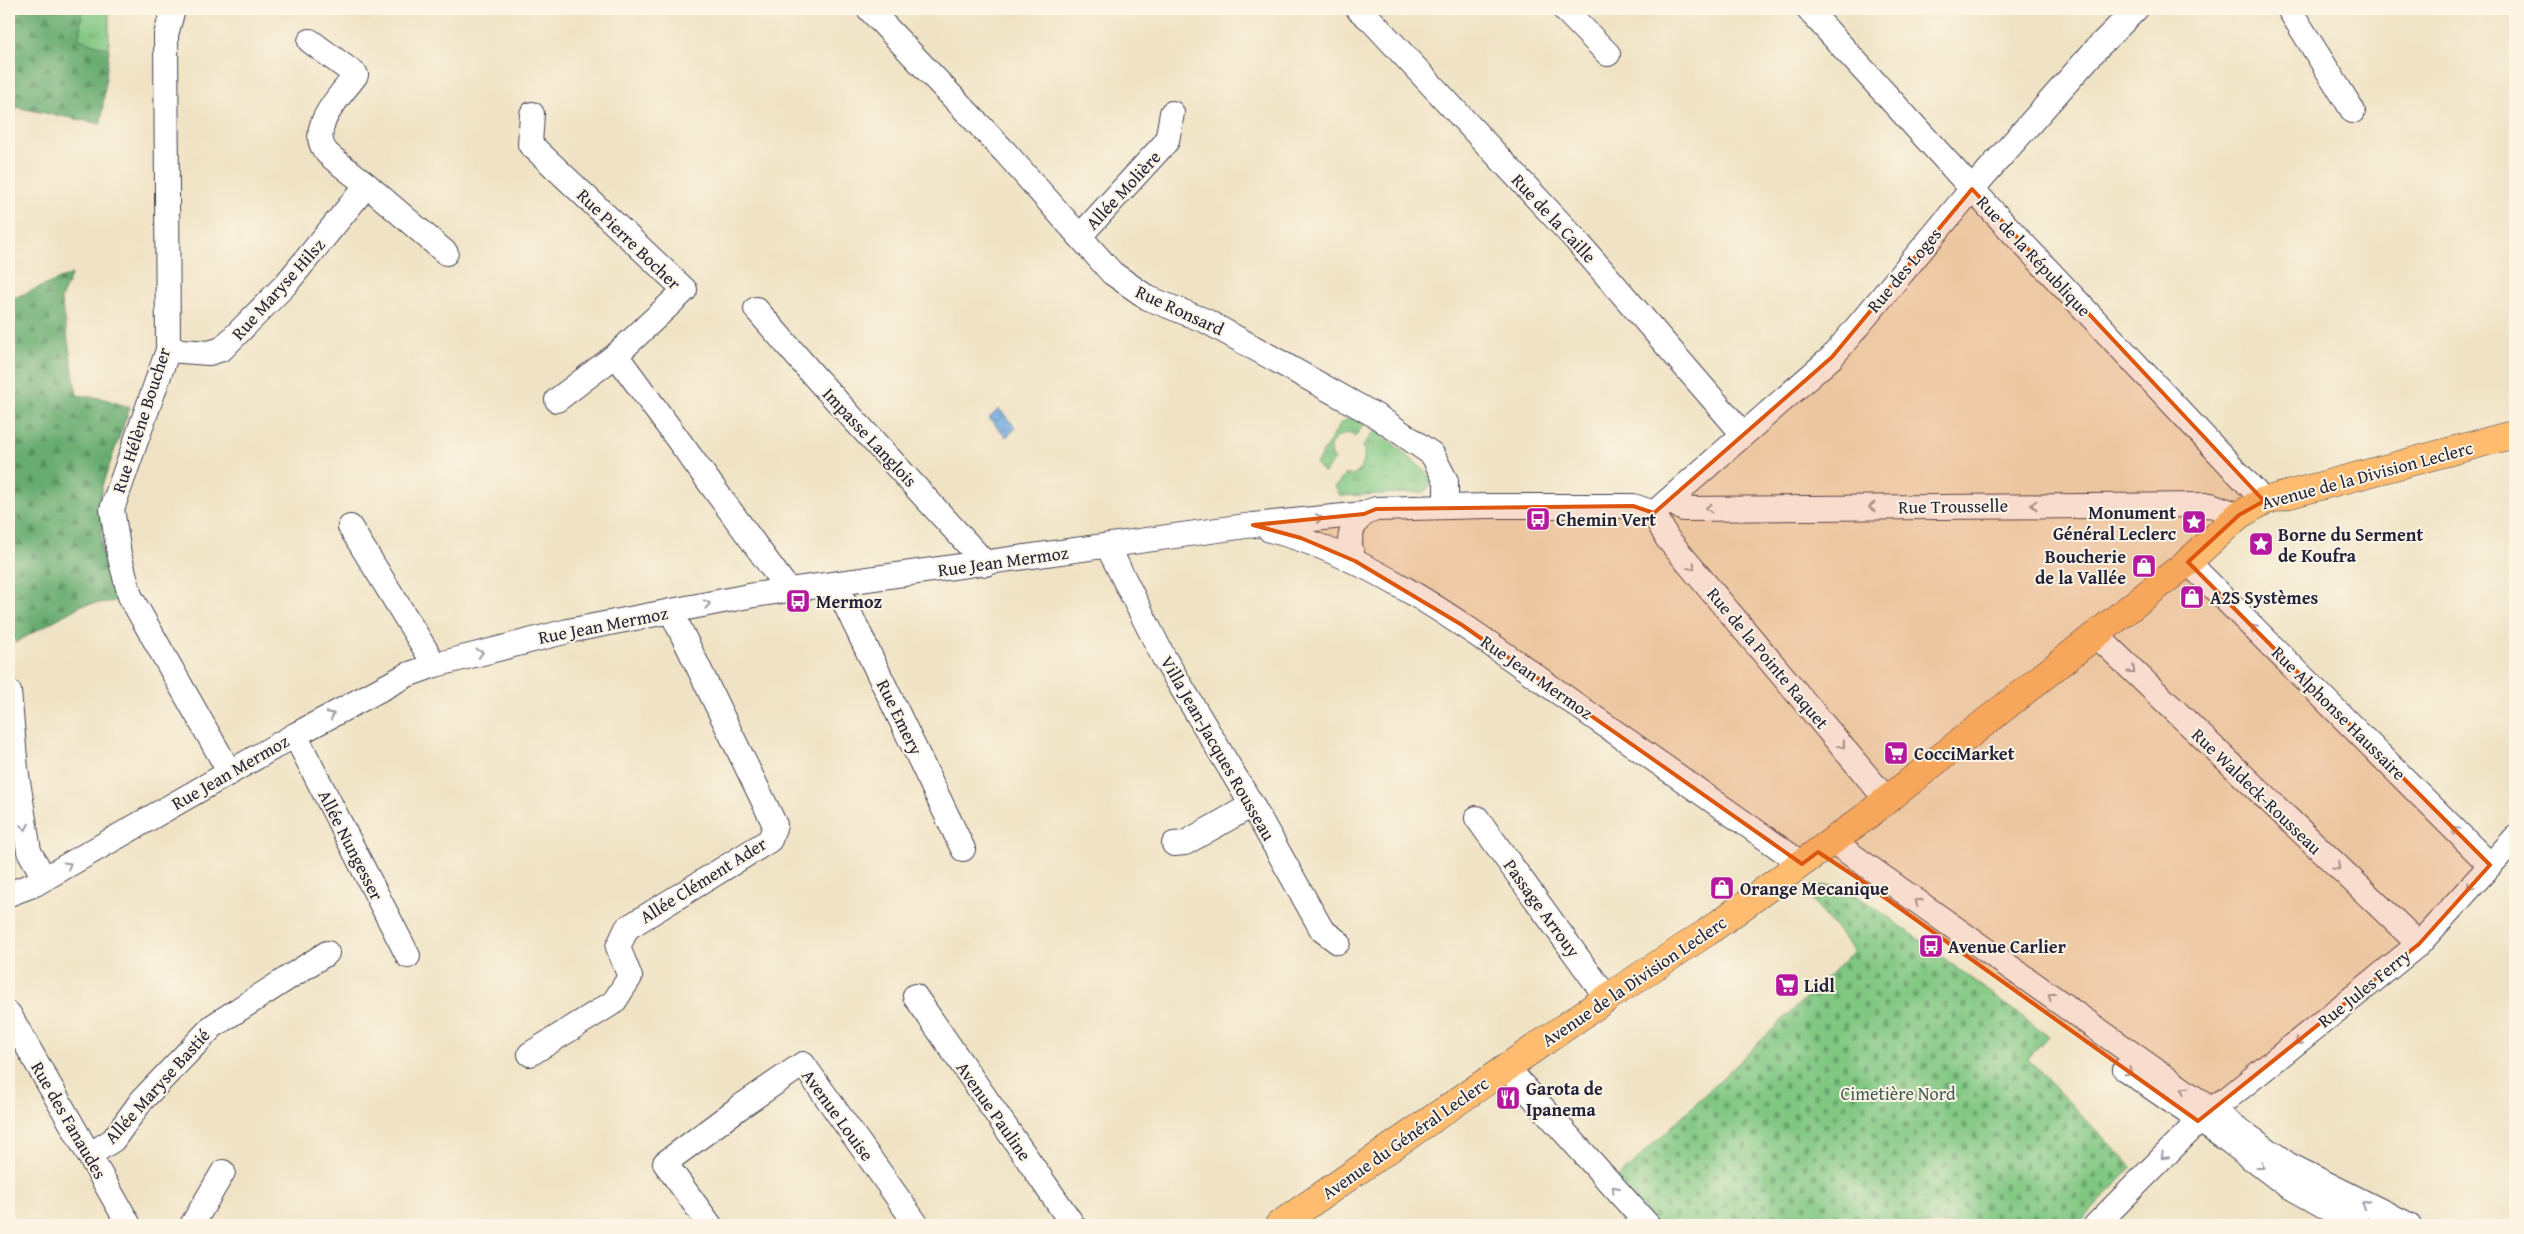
<svg xmlns="http://www.w3.org/2000/svg" width="2524" height="1234" font-family="'Gentium Book Plus',serif">
	<style>
		.grass { fill: url(#grass-tufts); stroke: #51745e }
		.forest { fill: url(#forest-firs); stroke: #456756 }
		.cemetery { fill: url(#cemetery-stones); stroke: #51745e }
		.water { fill: url(#water-waves); stroke: #48648c }
		.lines { fill: none; stroke-linecap: round; stroke-linejoin: round }
		.minor-casing { stroke: #413f50; stroke-width: 26 }
		.primary-casing { stroke: #413f50; stroke-width: 29 }
		.minor { stroke: #fff; stroke-width: 24 }
		.primary { stroke: #fdbc6f; stroke-width: 28 }
		.oneway { stroke: #9c9ca7 }
		.marked { fill: #de560e; fill-opacity: 0.2; stroke: #de560e; stroke-width: 4; stroke-linejoin: round }
		.labels { text-anchor: middle; dominant-baseline: central; stroke-width: 4; stroke-linejoin: round; paint-order: stroke }
		.street-label { font-size: 18px; fill: #22223b; stroke: #fcf5e5 }
		.poi-label { font-size: 18px; font-weight: bold; fill: #22223b; stroke: #fcf5e5; text-anchor: start }
		.park-label { font-size: 18px; fill: #435c54; stroke: #fcf5e5 }
	</style>
	<defs>
		<pattern id="grass-tufts" width="24" height="20" patternUnits="userSpaceOnUse" patternTransform="scale(1.25)"><rect width="24" height="20" fill="#80c782"/><path d="M3 7l-1-3M5 7V3M7 7l1-3M15 17l-1-3M17 17v-4M19 17l1-3" fill="none" stroke="#68a16c"/></pattern>
		<pattern id="forest-firs" width="22" height="20" patternUnits="userSpaceOnUse" patternTransform="scale(1.25)"><rect width="22" height="20" fill="#68ac70"/><path d="M5 1l3.5 6h-7zM16 11l3.5 6h-7z" fill="#558c5d"/></pattern>
		<pattern id="cemetery-stones" width="16" height="16" patternUnits="userSpaceOnUse" patternTransform="scale(1.25)"><rect width="16" height="16" fill="#80c782"/><path d="M2 7V4a2 2 0 0 1 4 0v3zM10 15v-3a2 2 0 0 1 4 0v3z" fill="#68a16c"/></pattern>
		<pattern id="water-waves" width="16" height="10" patternUnits="userSpaceOnUse" patternTransform="scale(1.25)"><rect width="16" height="10" fill="#6ea6dd"/><path d="M0 5q4-4 8 0t8 0" fill="none" stroke="#5a87b4"/></pattern>
	</defs>
	<rect width="100%" height="100%" fill="#fcf5e5"/>
	<filter id="ink" filterUnits="userSpaceOnUse"><feTurbulence type="fractalNoise" baseFrequency=".02" numOctaves="2"/><feDisplacementMap in="SourceGraphic" scale="10" xChannelSelector="R" yChannelSelector="G"/><feConvolveMatrix kernelMatrix="1 2 1 2 8 2 1 2 1" color-interpolation-filters="sRGB"/></filter>
	<filter id="wash" filterUnits="userSpaceOnUse"><feTurbulence type="fractalNoise" baseFrequency=".0096" numOctaves="4" result="noise"/><feDisplacementMap in="SourceGraphic" scale="20" xChannelSelector="R" yChannelSelector="G"/><feGaussianBlur stdDeviation="1.12" result="paint"/><feColorMatrix in="noise" values="0 0 0 0 0 0 0 0 0 0 0 0 0 0 0 0 0 1.4 0 .05"/><feComposite in="paint" operator="in"/></filter>
	<g filter="url(#wash)">
		<rect width="100%" height="100%" fill="#f0e3c5"/>
		<!-- grass -->
		<g class="grass">
			<polygon points="82,9 109,9 109,49 79,39"/>
			<path d="M1353,415L1365,423L1355,437L1352,433C1337,433 1322,446 1335,459L1324,473L1316,464L1340,424Z"/>
			<path d="M1376,429L1431,476L1430,485L1425,492L1340,496L1335,487L1346,474L1353,476C1364,469 1366,458 1363,446Z"/>
			<polygon points="9,784 18,842 13,877 9,879"/>
		</g>
		<!-- forest -->
		<g class="forest">
			<polygon points="9,9 82,9 79,39 109,49 101,124 9,106"/>
			<polygon points="72,274 61,299 77,395 101,398 130,407 102,486 102,552 117,601 82,605 15,643 9,609 9,300"/>
		</g>
		<!-- cemetery -->
		<polygon class="cemetery" points="1841,885 1890,918 2048,1036 2027,1059 2132,1167 2078,1225 1655,1225 1614,1182 1854,951 1805,891 1811,886"/>
		<!-- water -->
		<polygon class="water" points="999,409 1016,428 1006,437 989,418"/>
	</g>
	<g filter="url(#ink)">
		<g class="lines">
			<defs>
				<g id="minor">
					<polyline points="173,9 166,35 168,350 112,509 119,554 130,596 230,773"/>
					<polyline points="869,9 1005,152 1112,273 1148,298 1206,321 1378,417 1432,454 1446,481 1446,507"/>
					<polyline points="1358,9 1371,20 1575,239 1743,434"/>
					<polyline points="1564,9 1608,54"/>
					<polyline points="1808,9 1972,189 2264,501"/>
					<polyline points="2289,9 2353,111"/>
					<polyline points="532,114 530,144 685,290 616,355"/>
					<polyline points="367,185 446,253"/>
					<polyline points="1080,236 1167,141 1172,113"/>
					<polyline points="756,309 814,376 986,564"/>
					<path d="M168,350L209,353L222,349L286,284L367,185C355,175 340,165 328,154C304,130 342,94 356,75L310,41"/>
					<polyline points="557,400 616,355 789,591"/>
					<polyline points="1669,500 1683,509 2211,505 2239,515"/>
					<polyline points="1654,513 1832,357 1972,189 2098,47 2136,9"/>
					<polyline points="1654,513 1667,538 1886,799"/>
					<polyline points="350,527 435,665"/>
					<path d="M1270,530C1373,556 1472,631 1558,692C1639,749 1721,806 1802,864"/>
					<polyline points="1108,547 1164,658 1252,805 1322,930 1338,942"/>
					<path d="M1355,561C1344,540 1352,515 1376,509L1487,506H1633L1654,513"/>
					<polyline points="2188,562 2490,865"/>
					<polyline points="836,585 963,849"/>
					<polyline points="2097,636 2419,944"/>
					<polyline points="9,692 16,769 29,851 44,878"/>
					<polyline points="295,735 408,956"/>
					<polyline points="1477,818 1607,998"/>
					<polyline points="1832,841 2289,1165 2409,1225"/>
					<polyline points="1174,844 1185,843 1252,805"/>
					<polyline points="9,894 35,884 295,735 407,675 435,665 568,631 754,595 1253,525 1364,514"/>
					<polyline points="915,996 1073,1225"/>
					<polyline points="9,1014 129,1225"/>
					<polyline points="530,1054 614,1002 630,977 618,947 627,928 770,840 775,825 671,611"/>
					<polyline points="1507,1068 1648,1225"/>
					<polyline points="2125,1069 2226,1139 2285,1184 2358,1225"/>
					<polyline points="89,1155 113,1140 142,1100 213,1026 327,953"/>
					<polyline points="192,1225 223,1172"/>
					<polyline points="710,1225 665,1163 740,1107 803,1064 917,1225"/>
					<polyline points="2096,1225 2211,1109 2228,1098 2419,944 2515,838"/>
				</g>
				<polyline id="primary" points="1279,1225 1607,998 1706,933 1864,818 2188,562 2239,515 2264,501 2515,434"/>
			</defs>
			<!-- minor casing -->
			<use href="#minor" class="minor-casing"/>
			<!-- primary casing -->
			<use href="#primary" class="primary-casing"/>
			<!-- minor -->
			<use href="#minor" class="minor"/>
			<!-- primary -->
			<use href="#primary" class="primary"/>
		</g>
		<!-- one-way arrows -->
		<defs><path id="oneway-chevron" d="M-2-3.5L2.5 0L-2 3.5" fill="none" stroke-width="1.6" stroke-linecap="round" stroke-linejoin="round" transform="scale(1.25)"/></defs>
		<g class="oneway">
			<use href="#oneway-chevron" transform="translate(2034 505) rotate(179)"/>
			<use href="#oneway-chevron" transform="translate(1872 507) rotate(179)"/>
			<use href="#oneway-chevron" transform="translate(1709 508) rotate(179)"/>
			<use href="#oneway-chevron" transform="translate(1319 518) rotate(-9)"/>
			<use href="#oneway-chevron" transform="translate(1692 567) rotate(50)"/>
			<use href="#oneway-chevron" transform="translate(707 604) rotate(-11)"/>
			<use href="#oneway-chevron" transform="translate(2254 628) rotate(-135)"/>
			<use href="#oneway-chevron" transform="translate(480 653) rotate(-15)"/>
			<use href="#oneway-chevron" transform="translate(2132 670) rotate(44)"/>
			<use href="#oneway-chevron" transform="translate(331 715) rotate(-28)"/>
			<use href="#oneway-chevron" transform="translate(1842 745) rotate(50)"/>
			<use href="#oneway-chevron" transform="translate(25 827) rotate(81)"/>
			<use href="#oneway-chevron" transform="translate(2455 830) rotate(-135)"/>
			<use href="#oneway-chevron" transform="translate(68 865) rotate(-30)"/>
			<use href="#oneway-chevron" transform="translate(2337 867) rotate(43)"/>
			<use href="#oneway-chevron" transform="translate(2470 887) rotate(132)"/>
			<use href="#oneway-chevron" transform="translate(1918 902) rotate(-145)"/>
			<use href="#oneway-chevron" transform="translate(2051 996) rotate(-145)"/>
			<use href="#oneway-chevron" transform="translate(2298 1042) rotate(141)"/>
			<use href="#oneway-chevron" transform="translate(2129 1072) rotate(35)"/>
			<use href="#oneway-chevron" transform="translate(2184 1090) rotate(-145)"/>
			<use href="#oneway-chevron" transform="translate(2164 1156) rotate(135)"/>
			<use href="#oneway-chevron" transform="translate(2261 1166) rotate(38)"/>
			<use href="#oneway-chevron" transform="translate(1615 1189) rotate(-132)"/>
			<use href="#oneway-chevron" transform="translate(2365 1204) rotate(-152)"/>
		</g>
	</g>
	<!-- marked area -->
	<path class="marked" d="M1972,189L2264,501L2239,515L2188,562L2490,865L2419,944L2198,1121L1856,877L1818,852L1802,864L1462,625L1355,561L1301,538L1253,525L1364,514L1376,509L1633,506L1654,513L1832,357Z"/>
	<!-- icons -->
	<defs>
		<symbol id="bus-square" viewBox="-11 -11 22 22"><rect x="-9" y="-9" width="18" height="18" rx="4" fill="#b5179e" stroke="#fcf5e5"/><path d="M-5-6H5V4H4V6H2V4H-2V6H-4V4H-5ZM-3.5-4V0h7V-4ZM-3.5 1.2v1.5H-2V1.2ZM2 1.2v1.5H3.5V1.2Z" fill="#fff"/></symbol>
		<symbol id="sight-square" viewBox="-11 -11 22 22"><rect x="-9" y="-9" width="18" height="18" rx="4" fill="#b5179e" stroke="#fcf5e5"/><path d="M0-6L1.8-2.2L6-1.7L2.9 1.2L3.7 5.4L0 3.3L-3.7 5.4L-2.9 1.2L-6-1.7L-1.8-2.2Z" fill="#fff"/></symbol>
		<symbol id="shop-square" viewBox="-11 -11 22 22"><rect x="-9" y="-9" width="18" height="18" rx="4" fill="#b5179e" stroke="#fcf5e5"/><path d="M-5-2.5h2.3a2.7 3.5 0 0 1 5.4 0H5L5.5 6h-11ZM-1.5-2.5h3a1.5 2.3 0 0 0-3 0Z" fill="#fff"/></symbol>
		<symbol id="supermarket-square" viewBox="-11 -11 22 22"><rect x="-9" y="-9" width="18" height="18" rx="4" fill="#b5179e" stroke="#fcf5e5"/><path d="M-6-5.5h2.5l.6 2H6L4.5 2H-2.5L-4.4-4H-6ZM-1.5 3.2a1.3 1.3 0 1 0 .1 0ZM3 3.2a1.3 1.3 0 1 0 .1 0Z" fill="#fff"/></symbol>
		<symbol id="restaurant-square" viewBox="-11 -11 22 22"><rect x="-9" y="-9" width="18" height="18" rx="4" fill="#b5179e" stroke="#fcf5e5"/><path d="M-5-6h1v4h1v-4h1v4h1v-4h1v5L-1.5 .5V6h-2V.5L-5-1ZM5-6V6H3V1.5H1.5Q1.5-4 5-6Z" fill="#fff"/></symbol>
	</defs>
	<g fill-rule="evenodd">
		<use href="#bus-square" x="1524" y="505" width="28" height="28"/>
		<use href="#sight-square" x="2180" y="508" width="28" height="28"/>
		<use href="#sight-square" x="2247" y="530" width="28" height="28"/>
		<use href="#shop-square" x="2130" y="552" width="28" height="28"/>
		<use href="#shop-square" x="2178" y="583" width="28" height="28"/>
		<use href="#bus-square" x="784" y="587" width="28" height="28"/>
		<use href="#supermarket-square" x="1882" y="739" width="28" height="28"/>
		<use href="#shop-square" x="1708" y="874" width="28" height="28"/>
		<use href="#bus-square" x="1917" y="932" width="28" height="28"/>
		<use href="#supermarket-square" x="1773" y="971" width="28" height="28"/>
		<use href="#restaurant-square" x="1494" y="1084" width="28" height="28"/>
	</g>
	<g class="labels">
		<!-- street labels -->
		<g class="street-label">
			<text transform="translate(1123 190) rotate(-47)">Allée Molière</text>
			<text transform="translate(1554 218) rotate(47)">Rue de la Caille</text>
			<text transform="translate(629 239) rotate(44)">Rue Pierre Bocher</text>
			<text transform="translate(2034 256) rotate(47)">Rue de la République</text>
			<text transform="translate(1904 270) rotate(-50)">Rue des Loges</text>
			<text transform="translate(278 289) rotate(-48)">Rue Maryse Hilsz</text>
			<text transform="translate(1180 310) rotate(25)">Rue Ronsard</text>
			<text transform="translate(141 420) rotate(-72)">Rue Hélène Boucher</text>
			<text transform="translate(870 437) rotate(47)">Impasse Langlois</text>
			<text transform="translate(2367 475) rotate(-15)">Avenue de la Division Leclerc</text>
			<text transform="translate(1953 506) rotate(-1)">Rue Trousselle</text>
			<text transform="translate(1003 561) rotate(-8)">Rue Jean Mermoz</text>
			<text transform="translate(603 625) rotate(-11)">Rue Jean Mermoz</text>
			<text transform="translate(1768 658) rotate(50)">Rue de la Pointe Raquet</text>
			<text transform="translate(1537 677) rotate(35)">Rue Jean Mermoz</text>
			<text transform="translate(2339 713) rotate(45)">Rue Alphonse Haussaire</text>
			<text transform="translate(900 717) rotate(64)">Rue Emery</text>
			<text transform="translate(1218 748) rotate(60)">Villa Jean-Jacques Rousseau</text>
			<text transform="translate(230 772) rotate(-30)">Rue Jean Mermoz</text>
			<text transform="translate(2257 791) rotate(44)">Rue Waldeck-Rousseau</text>
			<text transform="translate(351 845) rotate(63)">Allée Nungesser</text>
			<text transform="translate(703 880) rotate(-32)">Allée Clément Ader</text>
			<text transform="translate(1542 908) rotate(54)">Passage Arrouy</text>
			<text transform="translate(1634 981) rotate(-34)">Avenue de la Division Leclerc</text>
			<text transform="translate(2364 988) rotate(-39)">Rue Jules Ferry</text>
			<text transform="translate(157 1086) rotate(-48)">Allée Maryse Bastié</text>
			<text transform="translate(994 1111) rotate(55)">Avenue Pauline</text>
			<text transform="translate(838 1115) rotate(54)">Avenue Louise</text>
			<text transform="translate(69 1120) rotate(60)">Rue des Fanaudes</text>
			<text transform="translate(1405 1138) rotate(-35)">Avenue du Général Leclerc</text>
		</g>
		<!-- poi labels -->
		<g class="poi-label">
			<text x="2176" y="512" text-anchor="end">Monument<tspan x="2176" dy="21">Général Leclerc</tspan></text>
			<text x="1556" y="519">Chemin Vert</text>
			<text x="2278" y="534">Borne du Serment<tspan x="2278" dy="21">de Koufra</tspan></text>
			<text x="2126" y="556" text-anchor="end">Boucherie<tspan x="2126" dy="21">de la Vallée</tspan></text>
			<text x="2210" y="597">A2S Systèmes</text>
			<text x="816" y="601">Mermoz</text>
			<text x="1914" y="753">CocciMarket</text>
			<text x="1740" y="888">Orange Mecanique</text>
			<text x="1948" y="946">Avenue Carlier</text>
			<text x="1804" y="985">Lidl</text>
			<text x="1526" y="1088">Garota de<tspan x="1526" dy="21">Ipanema</tspan></text>
		</g>
		<!-- park labels -->
		<g class="park-label">
			<text x="1898" y="1093">Cimetière Nord</text>
		</g>
	</g>
	<!-- margin -->
	<rect width="2524" height="1234" fill="none" stroke="#fcf5e5" stroke-width="30"/>
</svg>
